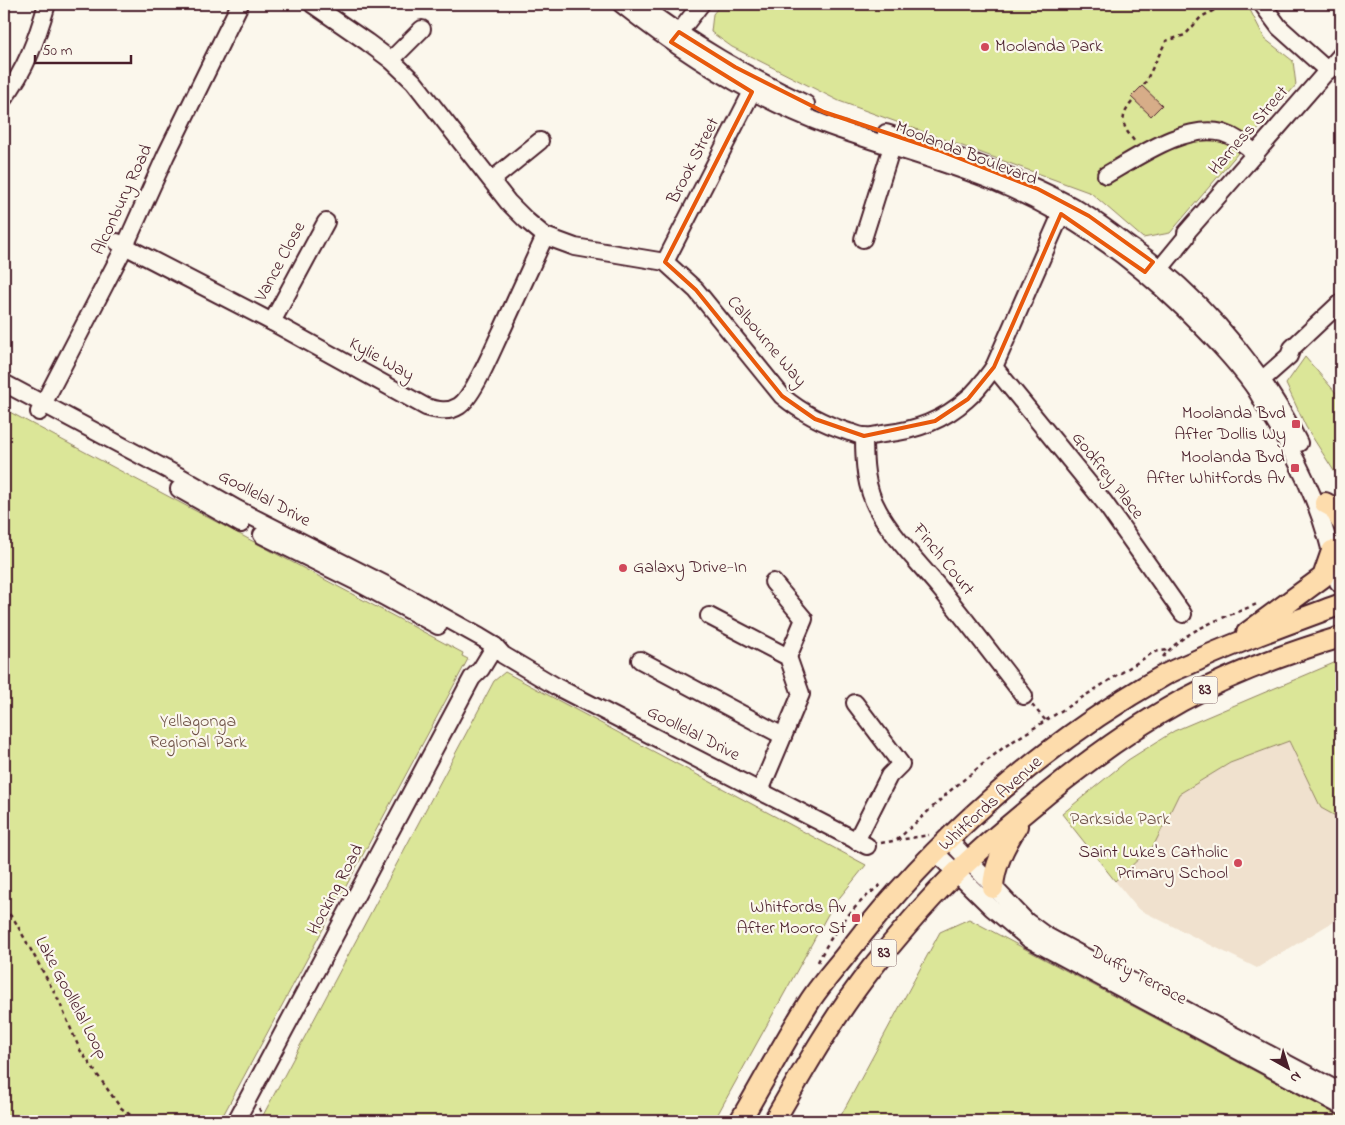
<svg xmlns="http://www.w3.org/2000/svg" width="1345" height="1125" font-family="'Indie Flower',sans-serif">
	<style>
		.built { fill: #f0e1ce }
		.green { fill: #dbe698; stroke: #928262 }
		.building { fill: #d7ad88; stroke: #4a1f2b }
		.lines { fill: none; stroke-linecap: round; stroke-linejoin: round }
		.minor-casing { stroke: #4a1f2b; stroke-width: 20 }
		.major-casing { stroke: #4a1f2b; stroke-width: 24 }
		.path { stroke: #4a1f2b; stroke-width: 2.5; stroke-dasharray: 4 4; stroke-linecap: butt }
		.minor { stroke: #fbf7ec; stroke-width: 16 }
		.major { stroke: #fddcac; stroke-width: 20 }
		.marked { fill: none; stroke: #e8590c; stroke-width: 4; stroke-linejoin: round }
		.poi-dot { fill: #d1495b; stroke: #fbf7ec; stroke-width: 2 }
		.labels { text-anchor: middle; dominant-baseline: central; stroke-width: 4.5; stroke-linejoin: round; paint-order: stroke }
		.shield { fill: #fbf7ec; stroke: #7f6065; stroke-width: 1 }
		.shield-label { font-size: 16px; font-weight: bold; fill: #4a1f2b }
		.poi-label { font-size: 18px; fill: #4a1f2b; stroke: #fbf7ec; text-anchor: end }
		.street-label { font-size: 18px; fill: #4a1f2b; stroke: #fbf7ec }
		.park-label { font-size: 18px; fill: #6e5146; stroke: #fbf7ec }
	</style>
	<rect width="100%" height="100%" fill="#fbf7ec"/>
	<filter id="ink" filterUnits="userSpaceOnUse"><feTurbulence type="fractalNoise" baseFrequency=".02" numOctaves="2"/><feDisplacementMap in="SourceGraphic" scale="10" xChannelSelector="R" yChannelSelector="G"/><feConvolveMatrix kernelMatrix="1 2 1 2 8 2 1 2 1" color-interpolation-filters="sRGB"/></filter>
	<g filter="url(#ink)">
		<!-- built -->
		<polygon class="built" points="1289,741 1321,808 1341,819 1341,917 1257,968 1138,909 1115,881 1154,845 1179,794 1230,763"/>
		<!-- green -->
		<g class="green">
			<polygon points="721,4 1247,4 1265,39 1293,61 1296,85 1170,233 1143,238 1091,193 839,101 732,47 711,32 713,14"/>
			<polygon points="1305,357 1337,394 1341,393 1341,482 1306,427 1286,384"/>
			<polygon points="4,409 463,653 462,656 468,659 220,1121 4,1121"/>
			<polygon points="1341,660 1341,819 1321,808 1289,741 1230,763 1179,794 1154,845 1115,881 1062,814 1128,760 1174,731"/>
			<polygon points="505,672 866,865 832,907 714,1121 260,1121 494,681"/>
			<polygon points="969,919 1341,1117 1341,1121 838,1121 940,932"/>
		</g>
		<!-- building -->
		<polygon class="building" points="1142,86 1162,105 1151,116 1131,97"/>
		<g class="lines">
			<defs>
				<g id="minor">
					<path d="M312,4L367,42L391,60L414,82L508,202L526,220L545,236L575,247L665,262L696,290L782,396C802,413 824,424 849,432C854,433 859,436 864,436C870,437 877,435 883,434C914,431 944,420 967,399C978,390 986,378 994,367L1066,203"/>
					<path d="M621,4C684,54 753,98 829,126C884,146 941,160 995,182C1069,213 1125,252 1183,308C1208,333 1233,358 1254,387C1261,398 1267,410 1274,421C1306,473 1326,522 1338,582L1341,585"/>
					<path d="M639,4C688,42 750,78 806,104"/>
					<polyline points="1262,4 1279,27 1328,71"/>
					<polyline points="674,39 701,4"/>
					<polyline points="391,60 422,29"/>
					<path d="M4,98C26,70 37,38 47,4"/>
					<path d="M886,133C947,153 1008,172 1065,202C1088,214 1108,229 1128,245C1138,252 1149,259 1158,267C1213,312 1268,379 1299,443"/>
					<path d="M1106,175C1138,157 1185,123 1223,133C1236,137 1246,145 1256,154"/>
					<polyline points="492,180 540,141"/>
					<polyline points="863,239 895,137"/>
					<path d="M117,242L272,322L426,407C437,410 448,413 459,406C474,396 493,348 502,330C516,299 531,267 545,236"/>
					<polyline points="665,262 756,84"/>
					<polyline points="1154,276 1186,237 1186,233 1341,55"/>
					<polyline points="272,322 326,222"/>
					<polyline points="994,367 1104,502 1183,614"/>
					<polyline points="4,383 179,476 237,509 388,586 480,637 495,646 503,655 557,687 867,846"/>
					<polyline points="1254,387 1289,356 1292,348 1341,302"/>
					<polyline points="39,412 125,246 166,155 240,4"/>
					<path d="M864,436C864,461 865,487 878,510C893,538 922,566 942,591C970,625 997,661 1024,696"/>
					<polyline points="179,489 241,524"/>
					<polyline points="262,535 355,581 438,626"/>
					<polyline points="773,582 804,619 788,657"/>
					<polyline points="709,616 788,657 801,694 760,791"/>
					<polyline points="640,660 783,736"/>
					<polyline points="855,703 901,764 889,776 856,841"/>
					<polyline points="949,840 1026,921 1045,935 1078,953 1341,1092"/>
					<polyline points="936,853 992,908 1029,939 1341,1106"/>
					<polyline points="236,1121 472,678 481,669 495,646"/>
				</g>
				<g id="major">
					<polyline points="1325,503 1334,508 1341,521"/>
					<polyline points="1247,633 1323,577 1332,551"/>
					<path d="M993,888C994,865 1005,845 1017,826"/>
					<path d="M740,1121C763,1082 784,1042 808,1004C819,986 835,969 848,952C933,842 1041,745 1163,676C1175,669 1188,665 1200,659C1246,638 1294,622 1341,604"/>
					<path d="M774,1121C804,1069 834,1016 871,969C893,942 915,915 939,890C972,855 1011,824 1048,793C1090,759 1134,727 1181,701C1231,674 1287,653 1341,637"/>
				</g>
			</defs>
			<!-- minor casing -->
			<use href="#minor" class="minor-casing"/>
			<!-- major casing -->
			<use href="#major" class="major-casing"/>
			<!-- path -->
			<g class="path">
				<polyline points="1144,85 1166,41 1185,35 1201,17 1226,4"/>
				<path d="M1132,102C1118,119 1123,127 1135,142"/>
				<path d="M1163,657C1186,628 1227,617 1259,603"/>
				<polyline points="1032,705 1046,721"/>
				<polyline points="897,840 951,790 1004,747 1154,652 1168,650"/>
				<polyline points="881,843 929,835"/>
				<polyline points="4,908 15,921 58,999 80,1050 120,1107 138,1121"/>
				<path d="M818,962C832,932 855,903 882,884"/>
				<polyline points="259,1108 265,1121"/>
			</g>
			<!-- minor -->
			<use href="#minor" class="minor"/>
			<!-- major -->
			<use href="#major" class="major"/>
		</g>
	</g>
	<!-- marked area -->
	<path class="marked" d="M679,32L735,67L824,112L938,150L1038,189L1089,216L1153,262L1145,272L1061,214L994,367L968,399L935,421L864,436L815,419L782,396L696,290L665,262L752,92L671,42Z"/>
	<!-- markers -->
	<g class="poi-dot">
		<circle cx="985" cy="47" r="5"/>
		<rect x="1291" y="419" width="10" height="10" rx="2.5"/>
		<rect x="1290" y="463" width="10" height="10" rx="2.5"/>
		<circle cx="623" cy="568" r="5"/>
		<circle cx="1238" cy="863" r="5"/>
		<rect x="851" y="913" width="10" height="10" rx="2.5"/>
	</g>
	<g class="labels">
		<!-- shield labels -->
		<g class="shield">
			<rect x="1192.5" y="676.5" width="25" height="27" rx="4"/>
			<rect x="871.5" y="939.5" width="25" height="27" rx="4"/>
		</g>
		<g class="shield-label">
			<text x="1205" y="690">83</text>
			<text x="884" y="953">83</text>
		</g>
		<!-- poi labels -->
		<g class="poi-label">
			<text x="995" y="47" text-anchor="start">Moolanda Park</text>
			<text x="1286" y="414">Moolanda Bvd<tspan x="1286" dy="21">After Dollis Wy</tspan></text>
			<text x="1285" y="458">Moolanda Bvd<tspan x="1285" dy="21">After Whitfords Av</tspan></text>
			<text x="633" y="568" text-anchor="start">Galaxy Drive-In</text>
			<text x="1228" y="853">Saint Luke's Catholic<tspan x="1228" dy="21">Primary School</tspan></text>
			<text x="846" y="908">Whitfords Av<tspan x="846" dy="21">After Mooro St</tspan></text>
		</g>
		<!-- street labels -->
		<g class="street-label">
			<text transform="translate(1249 131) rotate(-49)">Harness Street</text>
			<text transform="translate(966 154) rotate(21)">Moolanda Boulevard</text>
			<text transform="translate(694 161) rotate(-63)">Brook Street</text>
			<text transform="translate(123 200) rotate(-65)">Alconbury Road</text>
			<text transform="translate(281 262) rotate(-62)">Vance Close</text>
			<text transform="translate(766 342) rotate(50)">Calbourne Way</text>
			<text transform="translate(381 360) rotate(29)">Kylie Way</text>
			<text transform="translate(1107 476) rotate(52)">Godfrey Place</text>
			<text transform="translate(264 499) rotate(28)">Goollelal Drive</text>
			<text transform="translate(943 560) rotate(51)">Finch Court</text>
			<text transform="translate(693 734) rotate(27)">Goollelal Drive</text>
			<text transform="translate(991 804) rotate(-42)">Whitfords Avenue</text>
			<text transform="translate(336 890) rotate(-62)">Hocking Road</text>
			<text transform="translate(1138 976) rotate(28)">Duffy Terrace</text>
			<text transform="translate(71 998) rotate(62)">Lake Goollelal Loop</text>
		</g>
		<!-- park labels -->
		<g class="park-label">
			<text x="198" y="722">Yellagonga<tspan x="198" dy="21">Regional Park</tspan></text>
			<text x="1120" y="820">Parkside Park</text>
		</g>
	</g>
	<!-- margin -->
	<rect width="1345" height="1125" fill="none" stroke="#fbf7ec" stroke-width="20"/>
	<rect x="10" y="10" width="1325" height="1105" fill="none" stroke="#4a1f2b" stroke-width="2" filter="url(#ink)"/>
	<!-- north arrow -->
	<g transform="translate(1288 1068) rotate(141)" stroke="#fbf7ec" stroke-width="4" paint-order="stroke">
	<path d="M0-4L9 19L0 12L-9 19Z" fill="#4a1f2b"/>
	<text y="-8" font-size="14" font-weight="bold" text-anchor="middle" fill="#4a1f2b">N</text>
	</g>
	<!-- scale -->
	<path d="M35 55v8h96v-8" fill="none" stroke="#4a1f2b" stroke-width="2.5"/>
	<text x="42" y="55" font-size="15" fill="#4a1f2b" stroke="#fbf7ec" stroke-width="4" paint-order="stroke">50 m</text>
</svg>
